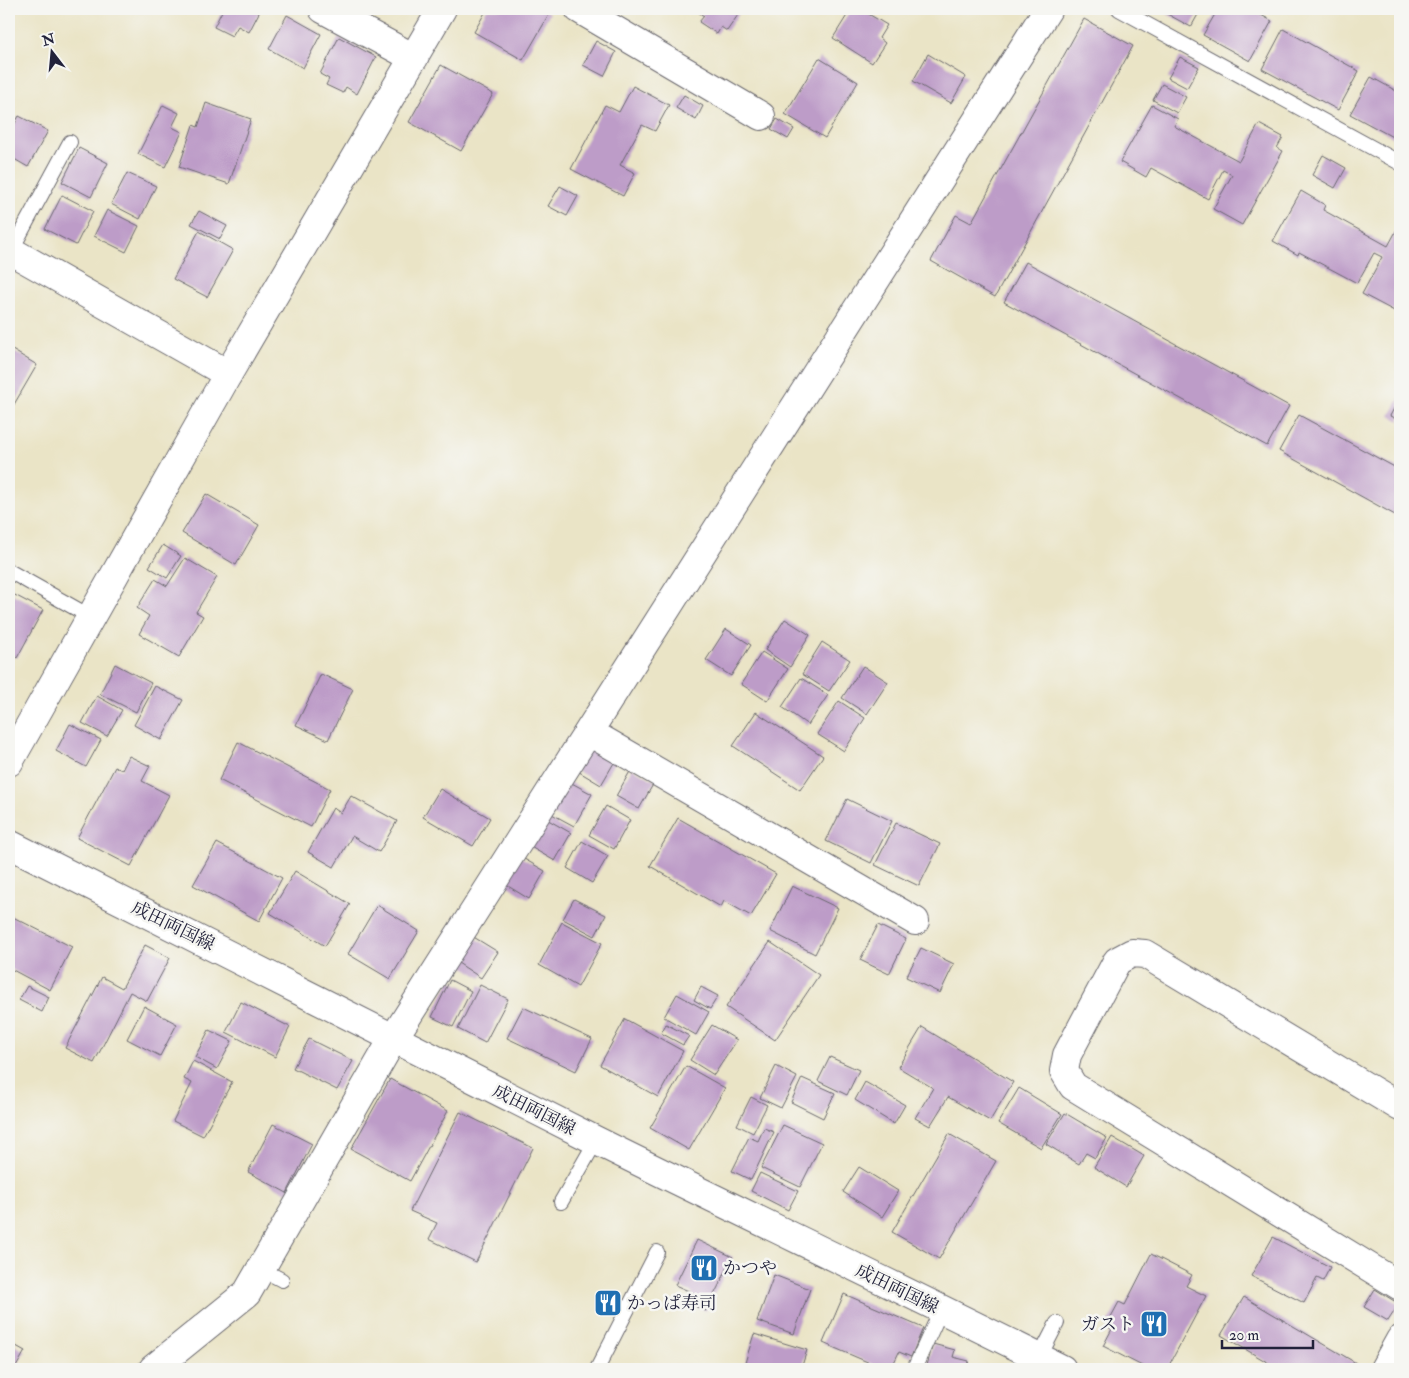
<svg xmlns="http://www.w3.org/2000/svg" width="1409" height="1378" font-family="'IM FELL Double Pica','Noto Serif JP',serif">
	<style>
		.building { fill: #bd9cc8 }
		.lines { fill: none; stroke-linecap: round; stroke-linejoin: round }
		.service-casing { stroke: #68666c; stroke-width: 16 }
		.minor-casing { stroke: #68666c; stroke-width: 30 }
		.tertiary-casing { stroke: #68666c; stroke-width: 30 }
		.secondary-casing { stroke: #68666c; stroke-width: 30 }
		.service { stroke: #fff; stroke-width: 14 }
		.minor { stroke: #fff; stroke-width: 28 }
		.tertiary { stroke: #fff; stroke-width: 28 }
		.secondary { stroke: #fff; stroke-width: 28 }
		.labels { text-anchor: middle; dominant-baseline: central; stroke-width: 5; stroke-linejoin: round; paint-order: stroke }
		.street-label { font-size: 18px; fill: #22223b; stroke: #f6f6f2 }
		.poi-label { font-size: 18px; fill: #22223b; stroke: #f6f6f2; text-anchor: start }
	</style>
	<rect width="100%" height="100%" fill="#f6f6f2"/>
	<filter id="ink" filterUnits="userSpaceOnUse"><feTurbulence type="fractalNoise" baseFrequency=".02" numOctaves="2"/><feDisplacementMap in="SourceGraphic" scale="10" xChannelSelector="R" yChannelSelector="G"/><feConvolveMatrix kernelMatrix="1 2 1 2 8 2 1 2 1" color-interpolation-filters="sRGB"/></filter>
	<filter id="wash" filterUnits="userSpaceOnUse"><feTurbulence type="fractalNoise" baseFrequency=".0096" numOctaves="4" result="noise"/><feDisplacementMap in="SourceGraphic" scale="20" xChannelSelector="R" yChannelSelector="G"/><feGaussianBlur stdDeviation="1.12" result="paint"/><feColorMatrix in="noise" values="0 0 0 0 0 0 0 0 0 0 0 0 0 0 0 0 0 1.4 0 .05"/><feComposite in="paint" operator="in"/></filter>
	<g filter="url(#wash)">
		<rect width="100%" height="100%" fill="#eae4c6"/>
		<g id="blocks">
			<!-- building -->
			<g class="building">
				<polygon points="223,9 261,9 249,32 238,26 232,36 214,27"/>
				<polygon points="487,9 542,9 550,13 523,60 474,32"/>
				<polygon points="693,9 742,9 727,31 721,27 717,34 699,22 704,16"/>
				<polygon points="851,9 860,9 887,25 879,38 885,43 872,63 833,38"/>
				<polygon points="1158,9 1201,9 1191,27"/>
				<polygon points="1218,9 1250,9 1272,21 1250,61 1203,35"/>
				<polygon points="287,15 321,34 303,68 269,49"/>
				<polygon points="1084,19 1133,46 995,297 931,261 956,215 971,223"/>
				<polygon points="1283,29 1359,71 1338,110 1262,69"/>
				<polygon points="339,37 376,57 357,94 346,87 343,93 326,85 329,79 320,74"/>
				<polygon points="596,41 616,52 604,76 583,65"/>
				<polygon points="928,54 966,77 951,103 913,81"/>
				<polygon points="1180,57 1199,67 1187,88 1168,78"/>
				<polygon points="819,58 858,82 825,138 785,114"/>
				<polygon points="441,65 493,94 461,151 409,122"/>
				<polygon points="1371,77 1400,93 1400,136 1398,140 1350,114"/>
				<polygon points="1162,84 1186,97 1177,113 1153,100"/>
				<polygon points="633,86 669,105 655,131 642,125 620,165 635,173 623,196 571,169 605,105 619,112"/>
				<polygon points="684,95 703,106 696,120 676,108"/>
				<polygon points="206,103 251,119 229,184 179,167 193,125 198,127"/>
				<polygon points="163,105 179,113 172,127 182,132 165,167 138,154"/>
				<polygon points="1152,105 1178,119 1174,126 1239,161 1259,124 1283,137 1277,148 1283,151 1242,225 1213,209 1232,175 1223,170 1208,199 1151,168 1146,177 1120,162"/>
				<polygon points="19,116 48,131 28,167 9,156 9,134"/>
				<polygon points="777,119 794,129 788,139 771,129"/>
				<polygon points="79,148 108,163 91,197 62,182"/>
				<polygon points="1323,155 1346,168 1335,188 1312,175"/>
				<polygon points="127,173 156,186 140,219 111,204"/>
				<polygon points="560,186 578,196 567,216 548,206"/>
				<polygon points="1301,191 1325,205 1323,210 1388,246 1400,224 1400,309 1398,313 1362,294 1382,257 1374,253 1357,283 1299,252 1298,255 1273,241"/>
				<polygon points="62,195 93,211 76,245 45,229"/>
				<polygon points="107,210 139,226 126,252 94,236"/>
				<polygon points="199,211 227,226 220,239 191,224"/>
				<polygon points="199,231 233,250 207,297 173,279"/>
				<polygon points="1026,262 1289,406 1267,446 1004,302"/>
				<polygon points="9,348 37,365 9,413"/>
				<polygon points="1400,397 1400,421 1390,416"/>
				<polygon points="1299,415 1400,470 1400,505 1395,515 1279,451"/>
				<polygon points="206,494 259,525 236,565 182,533"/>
				<polygon points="163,545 181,556 167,578 149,567"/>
				<polygon points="185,558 217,577 196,612 203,616 179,657 139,634 149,616 137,608 155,579 167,586"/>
				<polygon points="9,592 43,610 17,658 9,654"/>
				<polygon points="785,619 810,635 790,667 765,650"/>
				<polygon points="726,629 751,645 731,676 706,660"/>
				<polygon points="822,642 850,660 829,691 802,674"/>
				<polygon points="762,652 788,669 767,701 741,684"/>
				<polygon points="115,664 151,683 136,712 100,694"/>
				<polygon points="863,666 888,682 867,714 842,698"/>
				<polygon points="321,674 353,689 328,740 296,725"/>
				<polygon points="801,678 828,695 808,725 782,707"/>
				<polygon points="155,686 183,700 161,740 134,725"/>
				<polygon points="97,696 122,710 107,736 82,723"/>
				<polygon points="839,701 865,718 844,751 817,734"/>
				<polygon points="756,712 823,756 800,790 733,746"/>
				<polygon points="70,724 101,740 86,767 56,751"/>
				<polygon points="238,742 330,789 311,827 219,780"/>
				<polygon points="593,742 618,756 601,785 576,770"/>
				<polygon points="129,756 150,766 142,781 169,795 131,866 77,838 115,767 122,770"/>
				<polygon points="632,768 655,781 639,809 616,796"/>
				<polygon points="568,781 592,794 574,826 550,813"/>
				<polygon points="440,789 490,818 473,846 423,817"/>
				<polygon points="351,796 397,821 379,852 352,836 334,867 308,852 333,808 341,813"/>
				<polygon points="847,799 892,821 871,863 826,841"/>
				<polygon points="606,806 630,820 614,849 589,835"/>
				<polygon points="543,817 571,833 555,861 527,845"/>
				<polygon points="678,818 776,874 751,916 724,901 721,907 650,866"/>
				<polygon points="896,823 940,844 919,886 875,865"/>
				<polygon points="582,841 608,856 592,883 567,868"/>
				<polygon points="217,843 282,878 259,921 193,885"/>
				<polygon points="519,856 545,871 529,899 503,883"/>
				<polygon points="295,871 350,904 325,946 270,913"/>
				<polygon points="792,886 838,908 815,954 770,931"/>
				<polygon points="574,899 606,915 595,936 563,919"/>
				<polygon points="377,905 419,931 390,979 348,954"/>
				<polygon points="9,915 72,947 50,990 9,968"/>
				<polygon points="562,922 602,943 578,987 539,965"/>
				<polygon points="878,925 906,939 889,974 860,960"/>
				<polygon points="472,936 498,952 481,978 455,961"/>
				<polygon points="770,942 819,975 775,1040 726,1007"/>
				<polygon points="145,945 170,958 147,1001 130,992 94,1063 65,1048 102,977 122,988"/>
				<polygon points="921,948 954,964 940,993 906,977"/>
				<polygon points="450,980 471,991 453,1027 432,1017"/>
				<polygon points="480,985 508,999 485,1043 458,1029"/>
				<polygon points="27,986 49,997 42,1012 19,1000"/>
				<polygon points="701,987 718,996 710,1009 694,1000"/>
				<polygon points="677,994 709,1012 696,1035 664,1017"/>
				<polygon points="241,1002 290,1027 275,1057 226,1032"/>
				<polygon points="144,1006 177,1024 160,1056 127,1039"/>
				<polygon points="523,1007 592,1039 576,1071 507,1038"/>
				<polygon points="625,1019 683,1051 658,1097 600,1065"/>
				<polygon points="666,1024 689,1036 683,1045 661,1033"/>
				<polygon points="712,1025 737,1040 714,1075 690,1060"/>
				<polygon points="922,1027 1013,1082 990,1121 948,1097 930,1126 915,1118 933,1088 898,1067"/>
				<polygon points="209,1030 232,1041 217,1069 195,1057"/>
				<polygon points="309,1039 353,1061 337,1090 293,1068"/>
				<polygon points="830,1057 859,1070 847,1095 818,1081"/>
				<polygon points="193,1061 232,1082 203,1136 173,1121 192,1083 184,1079"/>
				<polygon points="686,1066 725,1088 689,1150 650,1128"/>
				<polygon points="776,1066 797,1077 781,1108 760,1098"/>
				<polygon points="802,1078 835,1093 823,1118 791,1102"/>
				<polygon points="390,1079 448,1111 410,1181 351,1149"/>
				<polygon points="865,1082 905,1105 894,1124 855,1100"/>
				<polygon points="1019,1088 1062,1114 1041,1148 998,1123"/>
				<polygon points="751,1097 767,1105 753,1133 737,1125"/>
				<polygon points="460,1112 533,1148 476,1262 429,1239 437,1223 410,1211"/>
				<polygon points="1065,1113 1107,1138 1095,1158 1086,1153 1079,1164 1046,1144"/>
				<polygon points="273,1124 312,1144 287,1193 248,1172"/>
				<polygon points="783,1125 822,1143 800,1187 761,1168"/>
				<polygon points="764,1128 774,1132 751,1180 732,1171 749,1137 758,1141"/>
				<polygon points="949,1134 996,1161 939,1259 892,1232"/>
				<polygon points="1112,1137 1144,1156 1126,1187 1094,1167"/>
				<polygon points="859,1167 898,1191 882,1217 843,1192"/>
				<polygon points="760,1173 798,1191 788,1210 751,1191"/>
				<polygon points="1273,1237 1330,1267 1323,1281 1317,1278 1304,1303 1251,1276"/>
				<polygon points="697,1240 733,1257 706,1311 688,1303 693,1293 675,1285"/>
				<polygon points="1151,1254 1192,1275 1186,1286 1206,1296 1167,1369 1148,1369 1103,1346 1112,1329 1106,1326 1119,1302 1125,1305"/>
				<polygon points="774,1275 810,1289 794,1334 757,1321"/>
				<polygon points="1375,1289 1399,1304 1388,1321 1364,1307"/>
				<polygon points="844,1294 923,1328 911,1357 899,1352 891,1369 884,1369 823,1343"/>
				<polygon points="1244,1297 1356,1363 1352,1369 1279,1369 1221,1335"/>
				<polygon points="754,1334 807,1350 801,1369 743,1369"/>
				<polygon points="9,1342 25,1351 15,1369 9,1369"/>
				<polygon points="933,1344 955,1350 953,1357 969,1361 967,1369 926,1369"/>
			</g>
		</g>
	</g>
	<g filter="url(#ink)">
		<use href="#blocks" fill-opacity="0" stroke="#68666c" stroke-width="1"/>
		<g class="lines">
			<defs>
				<g id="service">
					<polyline points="1119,9 1400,163"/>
					<polyline points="11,251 70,142"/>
					<polyline points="9,571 91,617"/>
					<polyline points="561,1202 596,1141"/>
					<polyline points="261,1269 282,1280"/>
					<polyline points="1039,1358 1057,1323"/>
					<polyline points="597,1369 657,1252"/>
					<polyline points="914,1369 941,1310"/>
				</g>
				<g id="minor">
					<polyline points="323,9 414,58"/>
					<polyline points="579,9 761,116"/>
					<polyline points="9,250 228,374"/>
					<polyline points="589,732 915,921"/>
					<polyline points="9,762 228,374 442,9"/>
					<polyline points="1400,1107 1145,954 1132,953 1117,961 1067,1055 1064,1071 1073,1086 1400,1286"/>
					<polyline points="153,1369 247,1293 393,1039 1048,9"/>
				</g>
				<polyline id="tertiary" points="1384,1369 1400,1340"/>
				<path id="secondary" d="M9,844C205,941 399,1043 595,1140C750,1217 907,1291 1062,1369"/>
			</defs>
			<!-- service casing -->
			<use href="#service" class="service-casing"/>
			<!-- minor casing -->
			<use href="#minor" class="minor-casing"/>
			<!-- tertiary casing -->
			<use href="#tertiary" class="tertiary-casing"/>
			<!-- secondary casing -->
			<use href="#secondary" class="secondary-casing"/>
			<!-- service -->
			<use href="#service" class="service"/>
			<!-- minor -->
			<use href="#minor" class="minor"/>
			<!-- tertiary -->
			<use href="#tertiary" class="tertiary"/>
			<!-- secondary -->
			<use href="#secondary" class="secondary"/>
		</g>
	</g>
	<!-- icons -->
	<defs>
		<symbol id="restaurant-square" viewBox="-11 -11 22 22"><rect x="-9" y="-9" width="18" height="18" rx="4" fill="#1f6fb2" stroke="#f6f6f2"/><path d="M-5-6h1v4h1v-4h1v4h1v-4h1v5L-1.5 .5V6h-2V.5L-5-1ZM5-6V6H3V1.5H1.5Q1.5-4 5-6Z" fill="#fff"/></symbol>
	</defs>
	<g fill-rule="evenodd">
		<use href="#restaurant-square" x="688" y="1252" width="32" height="32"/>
		<use href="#restaurant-square" x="592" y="1287" width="32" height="32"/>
		<use href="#restaurant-square" x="1138" y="1308" width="32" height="32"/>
	</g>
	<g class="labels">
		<!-- street labels -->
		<g class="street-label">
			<text transform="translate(173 926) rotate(26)">成田両国線</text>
			<text transform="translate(534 1110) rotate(27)">成田両国線</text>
			<text transform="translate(897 1289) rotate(26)">成田両国線</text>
		</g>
		<!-- poi labels -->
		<g class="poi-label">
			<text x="723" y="1268">かつや</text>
			<text x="627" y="1303">かっぱ寿司</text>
			<text x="1135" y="1324" text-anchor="end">ガスト</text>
		</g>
	</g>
	<!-- margin -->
	<rect width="1409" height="1378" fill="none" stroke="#f6f6f2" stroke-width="30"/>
	<!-- north arrow -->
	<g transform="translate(52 52) rotate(344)" stroke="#f6f6f2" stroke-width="4" paint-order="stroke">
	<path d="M0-4L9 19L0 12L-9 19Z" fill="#22223b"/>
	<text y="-8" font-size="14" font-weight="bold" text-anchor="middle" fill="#22223b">N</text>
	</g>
	<!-- scale -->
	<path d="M1222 1340v8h91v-8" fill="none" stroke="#22223b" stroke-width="2.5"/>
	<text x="1229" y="1340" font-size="15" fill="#22223b" stroke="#f6f6f2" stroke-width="4" paint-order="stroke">20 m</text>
</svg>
